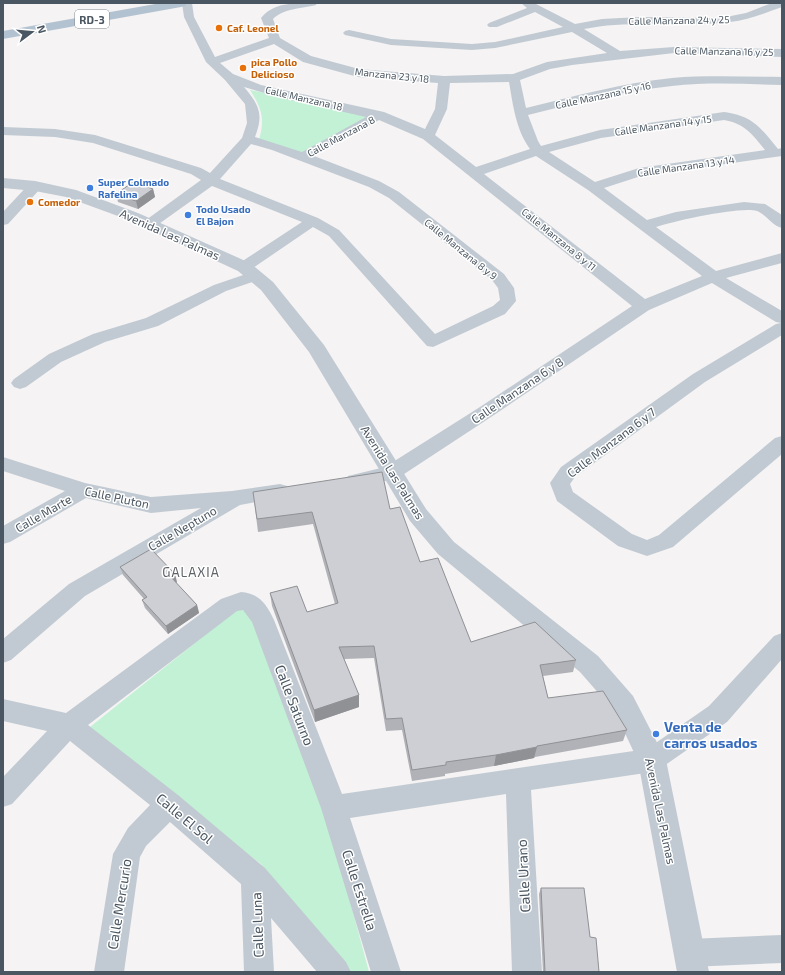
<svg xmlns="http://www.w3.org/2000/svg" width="785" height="975" font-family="'Exo 2',sans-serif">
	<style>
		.green { fill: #c3f1d5 }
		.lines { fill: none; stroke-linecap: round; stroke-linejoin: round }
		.minor { fill: #c1cad2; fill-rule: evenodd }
		.tertiary { fill: #c1cad2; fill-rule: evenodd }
		.primary { fill: #b3c2d1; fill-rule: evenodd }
		.wall { fill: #b0b2b7 }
		.shaded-wall { fill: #909195 }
		.building { fill: #cdcfd5; stroke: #909195 }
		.food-dot { fill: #e8710a; stroke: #fff; stroke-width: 1.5 }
		.shop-dot { fill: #3f7fe0; stroke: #fff; stroke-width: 1.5 }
		.labels { text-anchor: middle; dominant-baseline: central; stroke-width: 3; stroke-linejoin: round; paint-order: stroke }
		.far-street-label { font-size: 10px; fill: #4a5661; stroke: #fff }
		.far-food-label { font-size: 10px; font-weight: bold; fill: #c56008; stroke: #fff; text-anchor: start }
		.far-shop-label { font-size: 10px; font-weight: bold; fill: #366cbe; stroke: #fff; text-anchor: start }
		.shield { fill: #fff; stroke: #808990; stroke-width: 1 }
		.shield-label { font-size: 11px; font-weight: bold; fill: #4a5661 }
		.street-label { font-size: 12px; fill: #4a5661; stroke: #fff }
		.neighbourhood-label { font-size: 13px; letter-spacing: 1px; fill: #5f6368; stroke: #fff }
		.near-street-label { font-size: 14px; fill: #4a5661; stroke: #fff }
		.near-shop-label { font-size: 14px; font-weight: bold; fill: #366cbe; stroke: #fff; text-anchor: start }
	</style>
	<rect width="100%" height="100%" fill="#f5f3f3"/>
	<!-- green -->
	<g class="green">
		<path d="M250,90L322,104L370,117L301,155L259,140C265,118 262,109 250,90Z"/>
		<polygon points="245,603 326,812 369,972 347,972 261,864 85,731"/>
	</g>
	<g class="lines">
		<!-- minor -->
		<g class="minor">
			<path d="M182,3H192L194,17L215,57L269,38L261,18C274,1 299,3 317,3L316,5C301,9 284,8 273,19L280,38L311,56L359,69L444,76L513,74L547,62L607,53L572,32L495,48L472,50L391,45L345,35L343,33L345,31L349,30L391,39L472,44L495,42L563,27L535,12L497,27H489L487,25L489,23L527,8L521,3H534L575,24L602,19L640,17L710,18L731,16L746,13L772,3H782V7C765,13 748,20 730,22C681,28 632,19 584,29L620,51L674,47L782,49V57L674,53L572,65L550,69L520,80L526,108C575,96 623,83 672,78C709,75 746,77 782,77V85C745,84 708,82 672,86C623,91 576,103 528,115L538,141L541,146L600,130L724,112C753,116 760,127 778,149L782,148V156L641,176L604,188L647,220L676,212L744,202L765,204L782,215V228C772,226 767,215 757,211C741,206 674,221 656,227L716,271L782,253V263L726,278L782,311V335L705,382L575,477L570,484L573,492L632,534L647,540L659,535L775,438L782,436V454L673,547L647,556L618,546L557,501L550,483L561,467L693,374L776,324L781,323L776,322L712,283L649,310L494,415L398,478L355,488L348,486L345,481L348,476L385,467L480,407L632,306L423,139L379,120L314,156L379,181L399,192L504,274L514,288L516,301L505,314L433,347L427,346L329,236L313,227L250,270L244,272L238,270L236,267L238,264L302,222L212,186L156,226L151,227L146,226L144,223L146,220L201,180L191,174L93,143L55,137L3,135V127L55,129L95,135L201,168L210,173L242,138L247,123L245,104L225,80L206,62L184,17ZM274,44L303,62L358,77L438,83L435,109L425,129L384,112L261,85L233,74L220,63ZM509,82C513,105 516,130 530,149L476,167L435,135L447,109L450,83ZM244,87L282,98L366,117L302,152L255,137C264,114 259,105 244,87ZM724,120C744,123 753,135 765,150L639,168L595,182L549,152L601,138ZM251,144L272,150L369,187L389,198L492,280L498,288L500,300L493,306L435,334L339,230L318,218L220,179ZM536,156L588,190L702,276L645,299L484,174Z"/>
			<polygon points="35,182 40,183 42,186 40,189 8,224 3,225 3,212 30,183"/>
			<polygon points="255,271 261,273 263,276 261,279 226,291 158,326 105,342 61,362 26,387 20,389 14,387 11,383 14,379 49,354 93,334 146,318 214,285"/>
			<polygon points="3,457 85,483 151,497 232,491 280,484 287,486 290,491 287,496 240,505 85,596 11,660 3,663 3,639 69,584 201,508 151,513 86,498 10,542 3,544 3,526 65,491 3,471"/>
			<path d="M241,592C259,593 267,605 274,620L342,794L647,749L709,706L774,636L782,633V659L727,722L661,768L652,772L531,790L542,972H512L506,794L350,818L401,972H371L321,808L252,622L243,610L237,611L88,725L178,795L265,868L346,962L351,972H317L271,918L274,972H244L241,884L170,822L146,846L140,857L124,972H94L113,854L128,828L150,805L70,741L12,804L3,807V777L47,731L3,721V699L66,713L221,599Z"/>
			<polygon points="782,935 782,963 689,967 679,963 675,953 679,943 689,939"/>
		</g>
		<!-- tertiary -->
		<polygon class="tertiary" points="3,178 35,181 76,190 138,213 250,263 273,282 324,345 426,509 454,542 598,656 633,696 666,760 709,972 677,972 638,761 615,712 580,672 438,554 410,521 309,352 261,290 238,271 126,219 66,197 35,191 3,188"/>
		<!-- primary -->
		<polygon class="primary" points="161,3 187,3 185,6 181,7 3,39 3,31"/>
	</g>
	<!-- wall -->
	<g class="wall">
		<polygon points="153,189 155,197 138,209 118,202 116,194"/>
		<polygon points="253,492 390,509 420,562 471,642 576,660 573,672 543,676 548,698 627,730 623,741 535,757 534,758 494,766 445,774 445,776 412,781 402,730 386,731 374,658 344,659 359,695 359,707 315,722 272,606 270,593 307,612 335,604 313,524 258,532"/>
		<polygon points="120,567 177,582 176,583 197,605 199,613 168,634 145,608 142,600 144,599 123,575"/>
		<polygon points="541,888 590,937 599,972 543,972 539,894"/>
	</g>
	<!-- shaded-wall -->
	<g class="shaded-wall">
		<polygon points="153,189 155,197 138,209 136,201"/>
		<polygon points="175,574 177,582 173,585 170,576"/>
		<polygon points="197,605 199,613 168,634 166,626"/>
		<polygon points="359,695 359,707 315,722 314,710"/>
		<polygon points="537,747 534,758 494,766 496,755"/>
	</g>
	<!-- building -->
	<g class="building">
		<polygon points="133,182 153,189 136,201 116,194"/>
		<polygon points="382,472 390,509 400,507 420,562 438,558 471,642 535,622 576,660 540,665 548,698 603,691 627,730 537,746 537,747 496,755 446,762 446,765 412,770 402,718 386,719 374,646 339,647 359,695 314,710 270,593 297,586 307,612 338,603 312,512 257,519 253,492"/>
		<polygon points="151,549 175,574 170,576 197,605 166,626 142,600 147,597 120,567"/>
		<polygon points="541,888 584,888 590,937 596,938 599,972 545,972"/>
	</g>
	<!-- markers -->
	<g class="food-dot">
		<circle cx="219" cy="28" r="4"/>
		<circle cx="243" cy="68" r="4"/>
		<circle cx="30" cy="202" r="4"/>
	</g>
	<g class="shop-dot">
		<circle cx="90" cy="188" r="4"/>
		<circle cx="188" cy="215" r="4"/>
		<circle cx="656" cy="734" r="4"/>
	</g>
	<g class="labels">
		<!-- far-street labels -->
		<g class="far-street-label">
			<text transform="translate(679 20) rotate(-1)">Calle Manzana 24 y 25</text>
			<text transform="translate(724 51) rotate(1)">Calle Manzana 16 y 25</text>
			<text transform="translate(392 75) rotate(6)">Manzana 23 y 18</text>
			<text transform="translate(603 95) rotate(-12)">Calle Manzana 15 y 16</text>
			<text transform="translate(304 98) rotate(13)">Calle Manzana 18</text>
			<text transform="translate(663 125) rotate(-8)">Calle Manzana 14 y 15</text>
			<text transform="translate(341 136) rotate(-28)">Calle Manzana 8</text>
			<text transform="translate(686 166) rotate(-8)">Calle Manzana 13 y 14</text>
			<text transform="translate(559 239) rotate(39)">Calle Manzana 8 y 11</text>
			<text transform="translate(461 249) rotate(39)">Calle Manzana 8 y 9</text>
		</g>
		<!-- far-food labels -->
		<g class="far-food-label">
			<text x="227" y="28">Caf. Leonel</text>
			<text x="251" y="62">pica Pollo<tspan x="251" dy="12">Delicioso</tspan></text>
			<text x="38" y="202">Comedor</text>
		</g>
		<!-- far-shop labels -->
		<g class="far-shop-label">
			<text x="98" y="182">Super Colmado<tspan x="98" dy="12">Rafelina</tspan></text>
			<text x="196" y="209">Todo Usado<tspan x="196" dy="12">El Bajon</tspan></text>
		</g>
		<!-- shield labels -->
		<rect class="shield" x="75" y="10" width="34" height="18" rx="3"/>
		<g class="shield-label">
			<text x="92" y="19">RD-3</text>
		</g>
		<!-- street labels -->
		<g class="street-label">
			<text transform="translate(170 234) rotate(24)">Avenida Las Palmas</text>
			<text transform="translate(517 390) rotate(-34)">Calle Manzana 6 y 8</text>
			<text transform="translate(611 442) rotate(-37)">Calle Manzana 6 y 7</text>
			<text transform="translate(393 472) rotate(58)">Avenida Las Palmas</text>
			<text transform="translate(117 497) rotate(12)">Calle Pluton</text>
			<text transform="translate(43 513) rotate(-30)">Calle Marte</text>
			<text transform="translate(182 528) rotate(-30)">Calle Neptuno</text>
			<text transform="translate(661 811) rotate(78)">Avenida Las Palmas</text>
		</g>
		<!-- neighbourhood labels -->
		<g class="neighbourhood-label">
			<text x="191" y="572">GALAXIA</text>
		</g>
		<!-- near-street labels -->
		<g class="near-street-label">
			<text transform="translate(295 705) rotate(69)">Calle Saturno</text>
			<text transform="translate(185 818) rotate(40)">Calle El Sol</text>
			<text transform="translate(523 876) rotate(-93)">Calle Urano</text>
			<text transform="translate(360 890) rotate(72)">Calle Estrella</text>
			<text transform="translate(119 904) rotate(-81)">Calle Mercurio</text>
			<text transform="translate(257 925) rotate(-92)">Calle Luna</text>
		</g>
		<!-- near-shop labels -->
		<g class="near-shop-label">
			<text x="664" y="726">Venta de<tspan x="664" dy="16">carros usados</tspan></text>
		</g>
	</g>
	<!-- border -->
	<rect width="785" height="975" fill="none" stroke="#4a5661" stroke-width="8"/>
	<!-- north arrow -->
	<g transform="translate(32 32) rotate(74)" stroke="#ffffff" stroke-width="3" paint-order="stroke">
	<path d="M0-3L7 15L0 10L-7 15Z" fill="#4a5661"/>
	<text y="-6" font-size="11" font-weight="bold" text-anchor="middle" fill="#4a5661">N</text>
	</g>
</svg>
